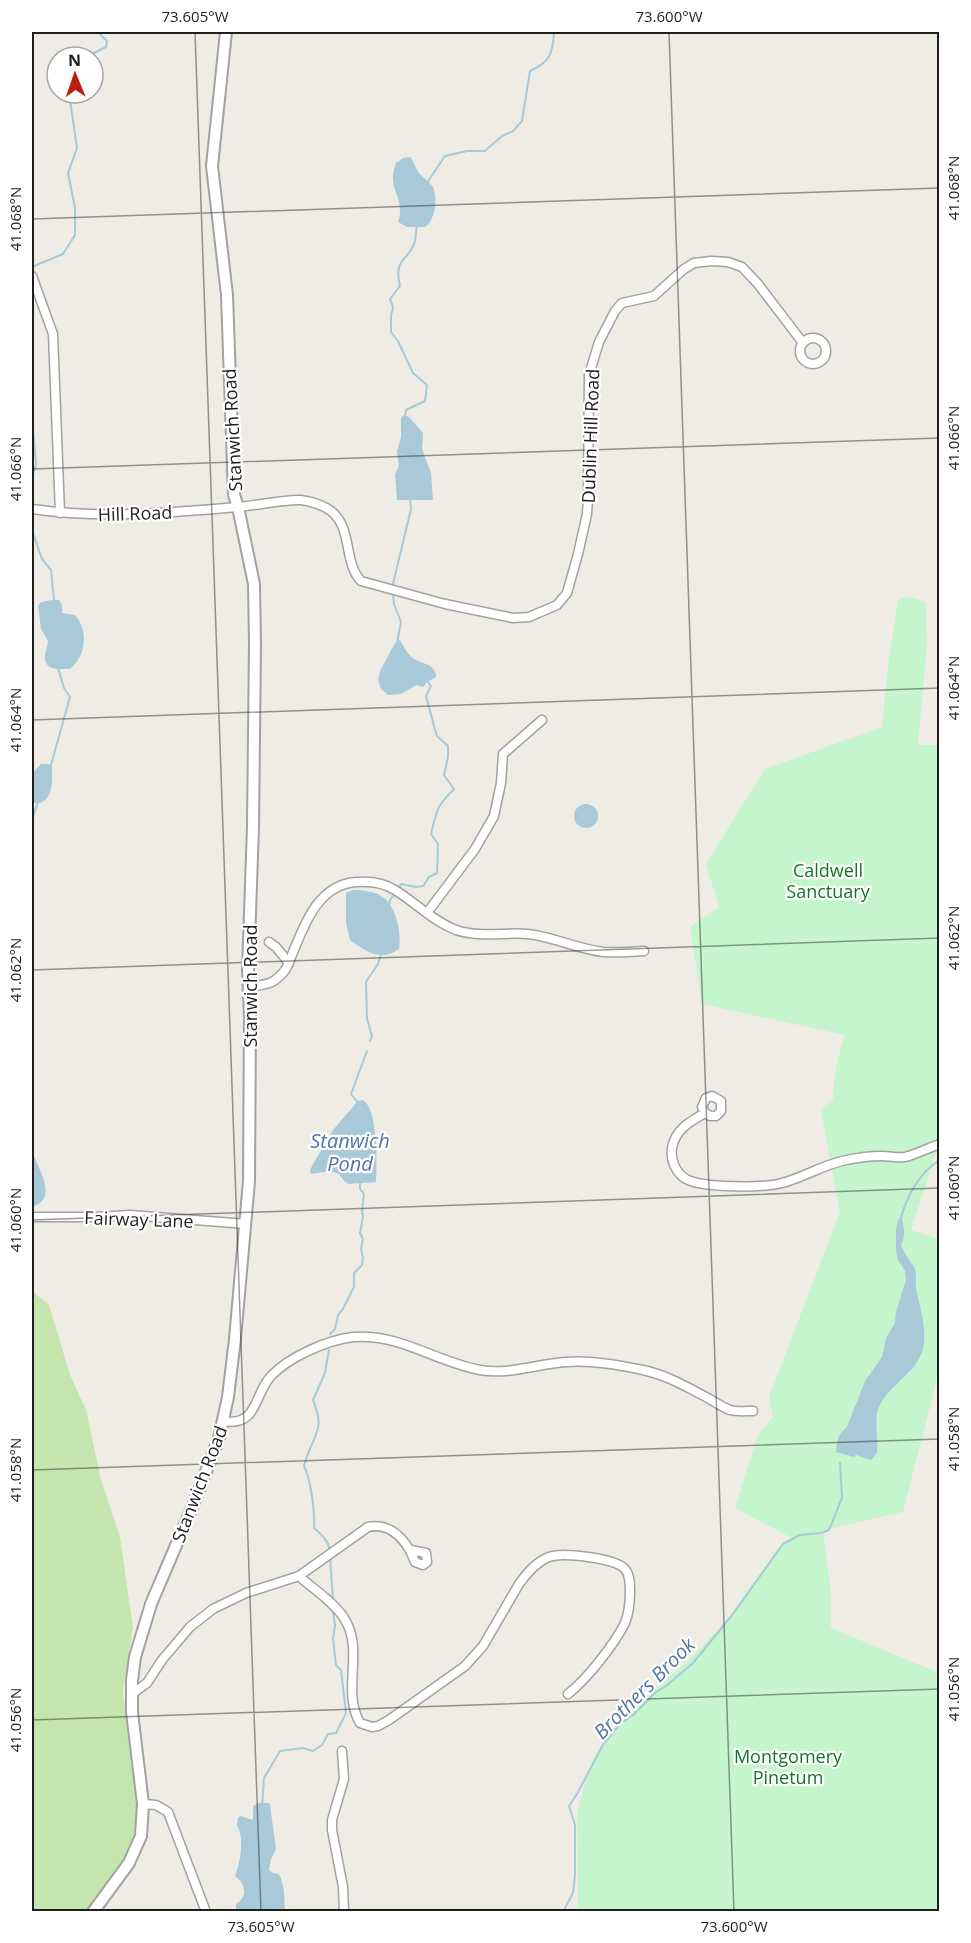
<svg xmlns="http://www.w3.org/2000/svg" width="971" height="1943" font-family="'Open Sans',sans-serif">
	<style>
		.grass { fill: #c4e5ae }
		.park { fill: #c4f5cd }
		.water { fill: #a8c9d8 }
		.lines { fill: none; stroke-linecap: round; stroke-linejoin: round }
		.stream { stroke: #a8c9d8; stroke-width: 2 }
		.minor-casing { stroke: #a2a2a2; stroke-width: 11 }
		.tertiary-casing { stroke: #a2a2a2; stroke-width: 14 }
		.minor { stroke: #fff; stroke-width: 8 }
		.tertiary { stroke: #fff; stroke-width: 10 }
		.ticks { fill: none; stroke: #1e1e1e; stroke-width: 1.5; stroke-opacity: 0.45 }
		.labels { text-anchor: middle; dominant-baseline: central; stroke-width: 4.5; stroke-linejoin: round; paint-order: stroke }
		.street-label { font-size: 18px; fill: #1e1e1e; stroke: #fff }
		.park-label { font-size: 18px; fill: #147424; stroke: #fff }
		.water-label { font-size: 20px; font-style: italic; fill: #5174a6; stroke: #fff }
		.neatline { fill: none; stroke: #1e1e1e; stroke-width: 2 }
		.ticks-label { font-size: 15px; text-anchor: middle; fill: #1e1e1e }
	</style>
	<rect width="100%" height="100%" fill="#eeece4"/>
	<!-- grass -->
	<polygon class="grass" points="32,1291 49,1305 70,1375 86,1410 101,1480 120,1537 133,1628 123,1691 139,1825 134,1847 122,1867 88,1911 32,1911"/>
	<!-- park -->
	<path class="park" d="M907,596L926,602L927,644L918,745H939L940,1140L911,1230L939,1239V1371L903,1512L823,1530L831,1593V1628L939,1673V1911L576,1912L578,1900L577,1814L587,1774L595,1755L610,1732L633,1711L644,1699L694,1655L725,1622L778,1548L790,1537L735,1508L758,1435L773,1417L769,1397L840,1212L821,1110L833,1099C833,1076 838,1056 845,1035L702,1004L690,927L719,907L706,864L765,769L882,727L888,665L898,600Z"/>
	<!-- water -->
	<g class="water">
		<path d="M410,157C414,161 415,168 419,173C423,178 429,181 433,187C438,198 435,221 425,227H407L398,222C399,219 400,216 400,212C401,194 387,186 396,163L403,158Z"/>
		<polygon points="404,415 409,417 423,433 422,449 431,473 433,500 397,500 395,474 399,466 397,451 401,437 401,418"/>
		<path d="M52,600H59L62,605V613L75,615C89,631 86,656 70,669C59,669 44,671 45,656C45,651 48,646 48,641L41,629L38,606L41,602Z"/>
		<path d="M400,640C404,647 408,656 416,660C425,665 432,663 436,674V677L427,682L423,687L416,685L401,694L388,695L381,689L378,680L380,671L395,643Z"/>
		<path d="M41,764H48L52,766C52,782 54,801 36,804L32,799V774Z"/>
		<circle cx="586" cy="816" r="12"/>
		<path d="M353,890C361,890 374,891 381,896C396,904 402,934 399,949C381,962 366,952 350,940L346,923V893Z"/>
		<path d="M363,1100C378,1109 377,1164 376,1182L349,1184L344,1181L339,1174L331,1171L311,1174L310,1171L312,1166L333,1130L358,1101Z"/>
		<path d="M32,1137C35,1144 31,1150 34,1156C40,1172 58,1199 32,1207Z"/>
		<path d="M901,1218C905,1226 905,1238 901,1245C904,1254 911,1261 915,1269C917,1275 915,1281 916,1288C919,1306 926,1324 924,1343C921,1372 890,1382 879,1407C873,1421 879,1438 877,1453L871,1460L856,1455L854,1457L836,1452C838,1439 836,1437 847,1427L865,1381L882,1357L886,1338L895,1323L896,1312L906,1280L905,1271L898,1260L896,1251V1229L898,1220Z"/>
		<path d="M258,1803H269L270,1805L276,1849L271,1859L269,1870L273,1873L279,1874C285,1886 284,1898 285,1911H236V1904C248,1897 246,1884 235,1876C240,1864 245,1836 237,1826L238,1817L241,1816L252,1820L253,1817V1806Z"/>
	</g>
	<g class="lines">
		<!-- stream -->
		<g class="stream">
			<polyline points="86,57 106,47 107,41 98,32"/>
			<path d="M427,183L445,156L467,151H485L502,136L513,131L522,121L530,71C550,62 553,53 554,32"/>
			<polyline points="34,266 63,254 75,235 75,208 68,173 77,148 69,93"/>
			<polyline points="32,416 36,464 32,478"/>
			<path d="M405,417L406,410L425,401L427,385L413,373L398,341L391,332V316L393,307L390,299L400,286C393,256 410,261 415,241C416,236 416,230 417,225"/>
			<polyline points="32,530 42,559 51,570 54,600"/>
			<polyline points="393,584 411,509 410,500"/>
			<polyline points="393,594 394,604 401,622 397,643"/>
			<polyline points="51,765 70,697 64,688 58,668"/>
			<polyline points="32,820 38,802"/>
			<path d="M400,886L401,884L416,887L423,886L429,877L437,873L438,844L431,834C437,810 436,807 454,789L444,775L448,757V746L437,736L434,726L426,696L431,686L428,682"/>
			<polyline points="389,907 390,900 393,896"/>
			<polyline points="370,1041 372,1036 367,1019 366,982 378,964 381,954"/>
			<polyline points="358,1103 351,1094 367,1051"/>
			<path d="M900,1221C906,1198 919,1172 940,1160"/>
			<polyline points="330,1334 335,1329 338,1315 343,1309 354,1287 354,1273 362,1265 363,1257 361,1249 363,1239 360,1233 363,1217 362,1211 364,1194 360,1189 360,1180"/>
			<path d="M329,1350L325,1373L313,1400C327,1433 311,1436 304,1466C311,1480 315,1512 314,1528C321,1534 328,1540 330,1550"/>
			<polyline points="330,1556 333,1601"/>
			<polyline points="262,1806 264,1778 280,1751 303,1748 313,1751 322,1745 328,1734 336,1733 346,1713 341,1670 336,1665 333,1638 335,1626 333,1610"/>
			<polyline points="563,1912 573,1893 575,1875 575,1825 569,1806 577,1794 604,1743 621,1723 633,1715 656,1692 666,1686 693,1663 733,1614 783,1544 800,1535 821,1533 829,1530 842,1498 840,1463"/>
		</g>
		<defs>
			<g id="minor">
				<polyline points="32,276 53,334 60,513"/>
				<circle cx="813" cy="351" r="13"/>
				<path d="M32,509C100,519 169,513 237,507C255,506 284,499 301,500C310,501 323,505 331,511C353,528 343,562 361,581L445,604L513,618L529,617L557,605L567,593L578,554L587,514L588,498L589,375L599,342L615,311L622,303L654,296L684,269L694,263L711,261L728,262L742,267L758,284L803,343"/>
				<polyline points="427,913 475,849 494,816 501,783 503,754 542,720"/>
				<polyline points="269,942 276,947 289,963"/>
				<path d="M248,987C267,984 274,985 286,969C301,936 313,885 356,882C369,881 384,883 395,890C416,903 433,921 456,930C480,938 504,932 528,934C554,937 578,949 603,952C617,953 631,952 644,951"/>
				<path d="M705,1113L702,1107L706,1098L712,1096L721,1101V1111L716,1116H710L705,1113C689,1122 675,1130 672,1148C670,1160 676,1173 686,1179C702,1188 764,1188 782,1183C802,1178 821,1166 842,1161C855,1158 869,1156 882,1156C890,1156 898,1158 905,1157C917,1154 928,1148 940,1144"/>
				<polyline points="32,1217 95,1217 130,1215 246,1224"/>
				<path d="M224,1421C258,1427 254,1394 271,1376C289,1357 327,1340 353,1337C399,1333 436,1362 480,1370C509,1375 537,1364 566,1362C591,1360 618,1365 643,1370C666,1375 685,1386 706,1397C713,1401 722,1407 730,1410C737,1412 746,1411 753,1411"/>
				<path d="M299,1576C313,1589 333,1601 344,1618C365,1650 341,1691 360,1723L372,1727L378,1726L389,1720L465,1666L483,1646L519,1584C527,1573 536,1562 549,1557C563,1552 615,1558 625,1569C630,1575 630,1584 630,1591C630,1602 629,1613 625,1623C614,1645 587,1679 568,1694"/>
				<path d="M132,1694L147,1683L162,1660L190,1627L213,1609L246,1593L299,1576L368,1527C386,1523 400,1534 409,1549C412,1553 413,1558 415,1562L423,1565L427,1562L426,1553L411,1550"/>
				<polyline points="342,1751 344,1779 332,1820 332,1830 343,1887 344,1912"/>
				<polyline points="143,1804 156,1805 168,1812 206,1912"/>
			</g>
			<polyline id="tertiary" points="93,1912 129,1863 141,1836 143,1804 132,1712 132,1680 135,1657 151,1604 192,1508 219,1438 228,1397 235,1339 249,1181 250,1016 248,970 253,827 255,643 254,584 238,507 234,495 227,295 212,166 226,32"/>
		</defs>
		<!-- minor casing -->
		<use href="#minor" class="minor-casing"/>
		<!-- tertiary casing -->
		<use href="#tertiary" class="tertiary-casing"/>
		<!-- minor -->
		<use href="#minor" class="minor"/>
		<!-- tertiary -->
		<use href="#tertiary" class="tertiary"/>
	</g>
	<!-- ticks -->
	<path class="ticks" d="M195,32L261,1912M669,32L734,1912M32,219L940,188M32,469L940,438M32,720L940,688M32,970L940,938M32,1220L940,1188M32,1470L940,1439M32,1720L940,1689"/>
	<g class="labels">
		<!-- street labels -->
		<g class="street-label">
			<text transform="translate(232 430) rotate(-93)">Stanwich Road</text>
			<text transform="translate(590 436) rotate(-88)">Dublin Hill Road</text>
			<text transform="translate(135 513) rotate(-2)">Hill Road</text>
			<text transform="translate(250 986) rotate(-90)">Stanwich Road</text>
			<text transform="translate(139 1219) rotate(2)">Fairway Lane</text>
			<text transform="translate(199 1484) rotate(-69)">Stanwich Road</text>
		</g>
		<!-- park labels -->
		<g class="park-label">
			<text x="828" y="870">Caldwell<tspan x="828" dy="21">Sanctuary</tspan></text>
			<text x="788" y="1756">Montgomery<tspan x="788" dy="21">Pinetum</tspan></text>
		</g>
		<!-- water labels -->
		<g class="water-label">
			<text x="350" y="1140">Stanwich<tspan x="350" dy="23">Pond</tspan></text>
			<text transform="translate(644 1688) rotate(-45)">Brothers Brook</text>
		</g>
	</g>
	<!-- border -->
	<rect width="971" height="1943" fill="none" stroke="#ffffff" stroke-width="66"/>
	<!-- north arrow -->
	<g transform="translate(75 75) rotate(358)"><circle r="28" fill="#ffffff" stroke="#a5a5a5" stroke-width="1.5"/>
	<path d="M0-4.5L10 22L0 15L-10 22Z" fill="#bc1f0f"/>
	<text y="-9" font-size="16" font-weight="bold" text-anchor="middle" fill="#1e1e1e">N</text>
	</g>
	<rect x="33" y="33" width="905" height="1877" class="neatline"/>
	<g class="ticks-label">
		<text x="195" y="22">73.605°W</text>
		<text x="669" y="22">73.600°W</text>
		<text transform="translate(954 188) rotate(-90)" y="5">41.068°N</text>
		<text transform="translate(16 219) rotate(-90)" y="5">41.068°N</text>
		<text transform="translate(954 438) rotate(-90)" y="5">41.066°N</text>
		<text transform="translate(16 469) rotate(-90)" y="5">41.066°N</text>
		<text transform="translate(954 688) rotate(-90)" y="5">41.064°N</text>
		<text transform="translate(16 720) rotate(-90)" y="5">41.064°N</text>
		<text transform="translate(954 938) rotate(-90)" y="5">41.062°N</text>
		<text transform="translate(16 970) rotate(-90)" y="5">41.062°N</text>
		<text transform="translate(954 1188) rotate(-90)" y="5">41.060°N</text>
		<text transform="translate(16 1220) rotate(-90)" y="5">41.060°N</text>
		<text transform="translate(954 1439) rotate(-90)" y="5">41.058°N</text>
		<text transform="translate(16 1470) rotate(-90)" y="5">41.058°N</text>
		<text transform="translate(954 1689) rotate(-90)" y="5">41.056°N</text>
		<text transform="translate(16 1720) rotate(-90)" y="5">41.056°N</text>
		<text x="261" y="1932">73.605°W</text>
		<text x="734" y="1932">73.600°W</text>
	</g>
</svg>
